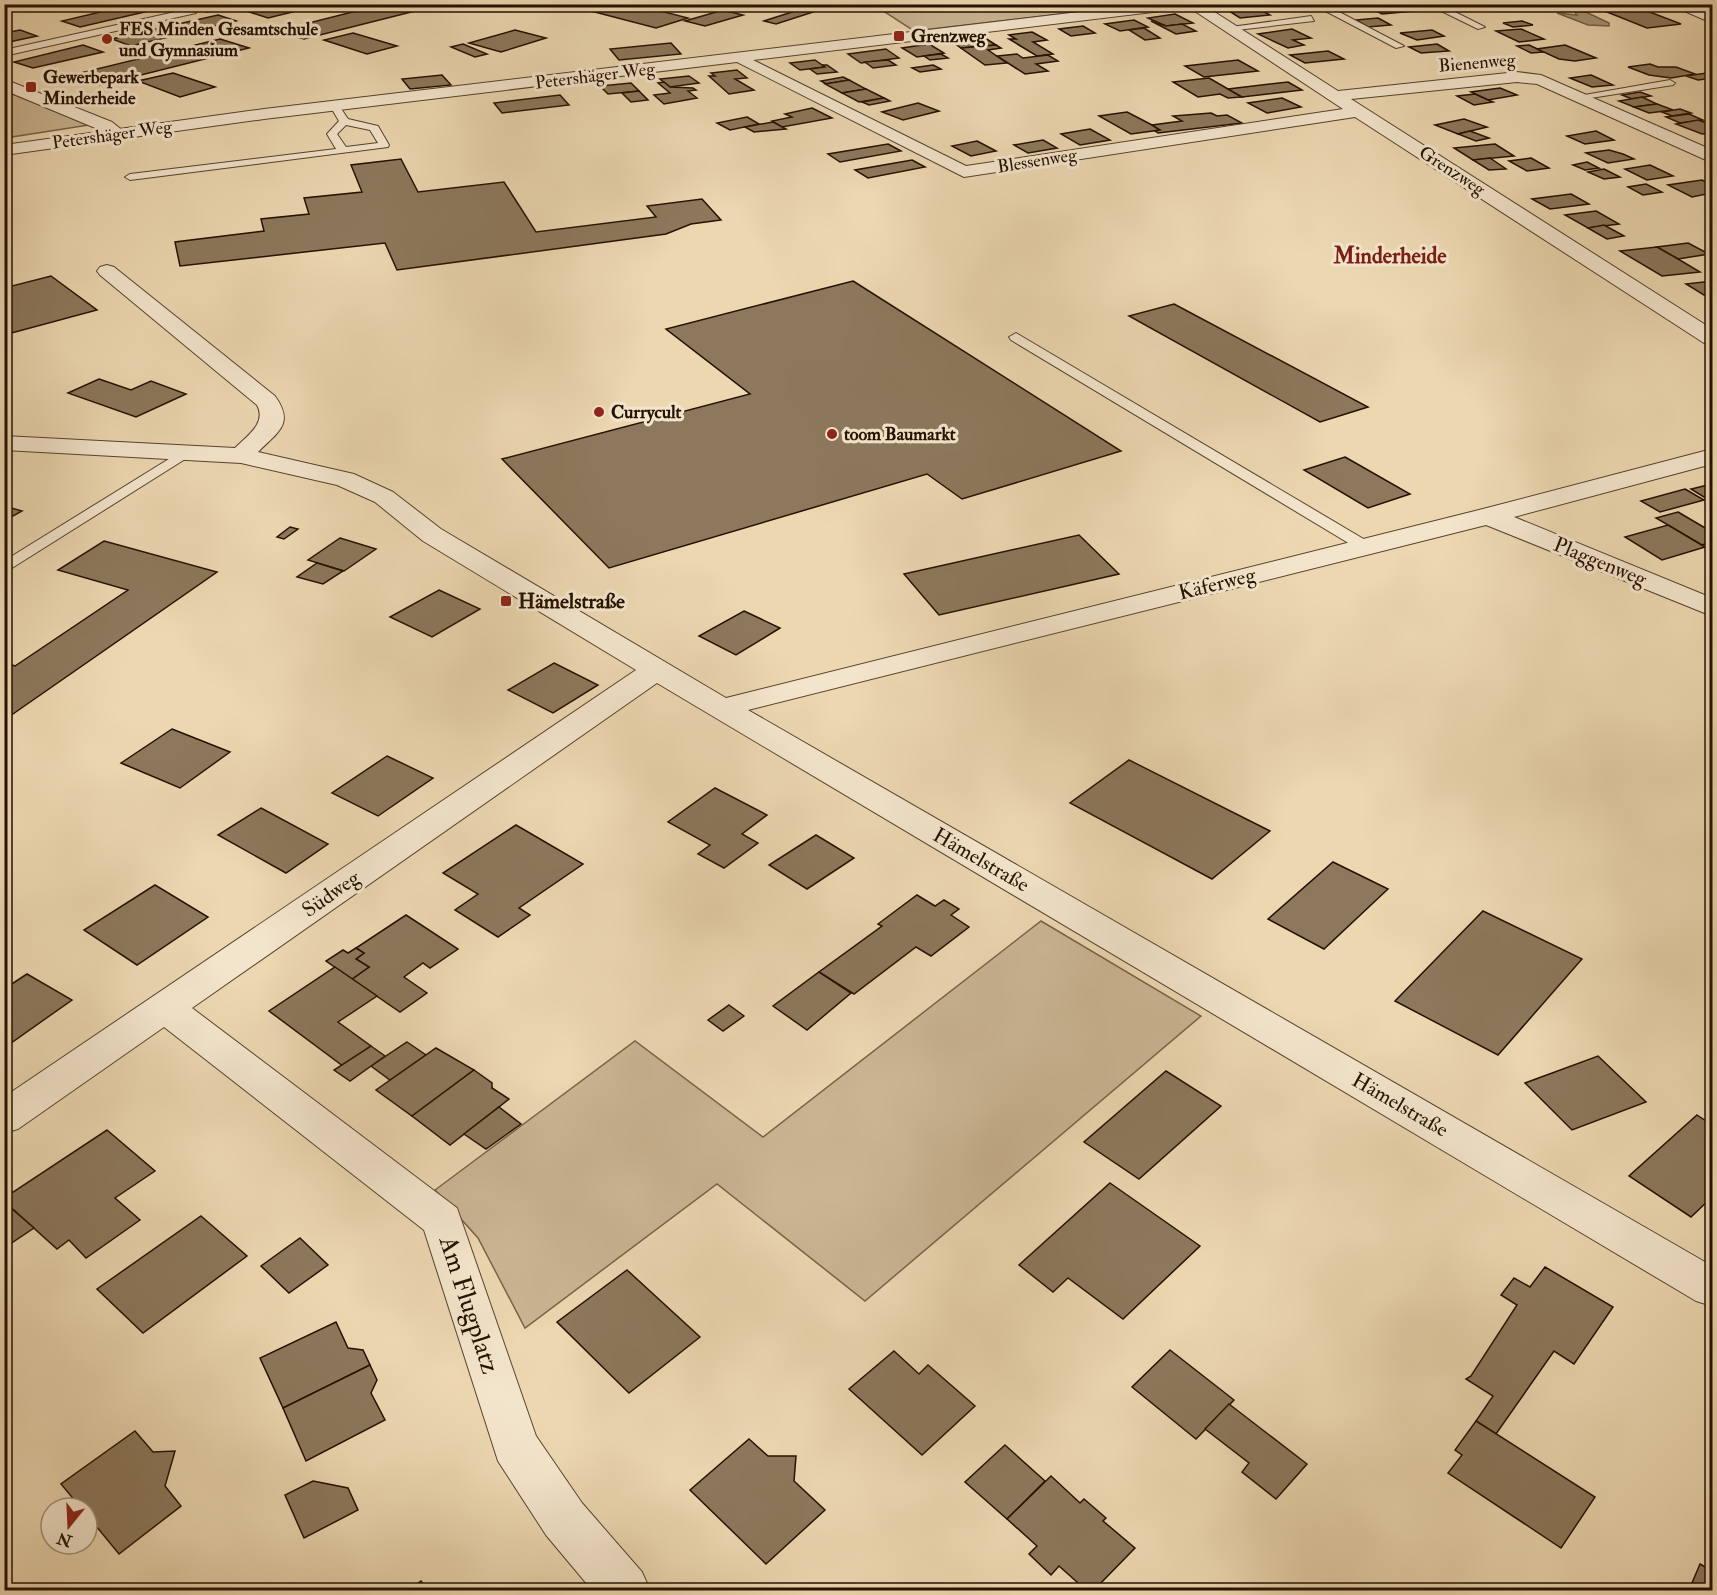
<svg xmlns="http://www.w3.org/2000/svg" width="1717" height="1595" font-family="'IM FELL Double Pica',serif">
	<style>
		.green { fill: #cab593; stroke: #78634a; stroke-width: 1.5 }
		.water { fill: #a89475; stroke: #746046; stroke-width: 1.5 }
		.building { fill: #8c785c; stroke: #251100; stroke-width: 1.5 }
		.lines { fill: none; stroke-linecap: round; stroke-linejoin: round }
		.service-casing { stroke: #57422c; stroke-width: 2 }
		.minor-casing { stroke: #57422c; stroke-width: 2 }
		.tertiary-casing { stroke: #57422c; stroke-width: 2 }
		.service { fill: #f3e5cc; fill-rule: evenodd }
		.minor { fill: #f3e5cc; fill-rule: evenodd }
		.tertiary { fill: #f3e5cc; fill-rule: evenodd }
		.poi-dot { fill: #8f2418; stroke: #f3e5cc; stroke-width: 2 }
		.labels { text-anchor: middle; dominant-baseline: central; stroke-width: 6; stroke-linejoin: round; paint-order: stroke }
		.far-poi-label { font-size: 18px; font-weight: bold; fill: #251100; stroke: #f3e5cc; text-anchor: start }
		.far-street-label { font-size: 18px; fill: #251100; stroke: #f3e5cc }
		.street-label { font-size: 21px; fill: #251100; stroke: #f3e5cc }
		.poi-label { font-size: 21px; font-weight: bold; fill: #251100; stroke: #f3e5cc; text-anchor: start }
		.far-district-label { font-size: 22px; font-weight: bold; fill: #7a1f14; stroke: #f3e5cc }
		.near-street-label { font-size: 26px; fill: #251100; stroke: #f3e5cc }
	</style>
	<rect width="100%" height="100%" fill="#ecd7b1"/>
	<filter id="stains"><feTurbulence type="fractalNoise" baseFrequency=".00333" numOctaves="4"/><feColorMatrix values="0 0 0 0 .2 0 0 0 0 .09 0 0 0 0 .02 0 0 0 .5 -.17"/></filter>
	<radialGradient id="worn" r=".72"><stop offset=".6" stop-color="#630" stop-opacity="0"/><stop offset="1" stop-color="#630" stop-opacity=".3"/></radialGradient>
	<!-- green -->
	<g class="green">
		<polygon points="874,5 1138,5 914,31"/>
		<polygon points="5,91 89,125 5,138"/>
		<polygon points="1041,921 1201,1016 865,1301 717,1184 525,1328 478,1238 435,1190 635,1041 763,1137"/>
	</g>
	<!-- water -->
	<polygon class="water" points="1574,11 1586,12 1609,23 1609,26 1588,25 1557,13 1577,15"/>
	<!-- building -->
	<g class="building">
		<polygon points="8,4 43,4 32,8 5,5"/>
		<polygon points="134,4 179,4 80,27 62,21"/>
		<polygon points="207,4 225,4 231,7 207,12 193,8"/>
		<polygon points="225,4 295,4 292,5 305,9 268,18"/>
		<polygon points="384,4 443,4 304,39 277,31"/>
		<polygon points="564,4 633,4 688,18 656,28"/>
		<polygon points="817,4 838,4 776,24 764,21"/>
		<polygon points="1363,4 1415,4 1420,7 1409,8 1415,11 1382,14"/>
		<polygon points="1488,4 1494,7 1465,10 1451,4"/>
		<polygon points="1587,4 1629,4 1681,24 1647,28"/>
		<polygon points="1256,7 1270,15 1240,18 1226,9"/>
		<polygon points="723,10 743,15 705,26 685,21"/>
		<polygon points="1175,14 1193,23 1166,26 1148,18"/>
		<polygon points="218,15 236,21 131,46 112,39"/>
		<polygon points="1378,18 1391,25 1368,27 1356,20"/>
		<polygon points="1134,20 1148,27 1120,31 1105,24"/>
		<polygon points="1151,21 1166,26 1182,24 1196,31 1176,34"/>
		<polygon points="1522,21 1533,25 1513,27 1503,23"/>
		<polygon points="1083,26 1095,33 1071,36 1059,29"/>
		<polygon points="1144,28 1160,38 1145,40 1129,30"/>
		<polygon points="1292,29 1311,38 1293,40 1304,45 1288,48 1258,34"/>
		<polygon points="1521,29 1544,39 1519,42 1496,31"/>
		<polygon points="20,30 37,36 4,43 4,33"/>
		<polygon points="515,30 546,38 501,52 469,43"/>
		<polygon points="1432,30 1444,36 1417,40 1400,33"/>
		<polygon points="1032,32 1047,40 1033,42 1053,54 1037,56 1009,39 1016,39 1009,35"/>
		<polygon points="353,33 397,46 367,54 324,40"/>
		<polygon points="985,38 996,45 961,48 951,41"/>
		<polygon points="220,39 249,48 101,85 72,75"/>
		<polygon points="671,43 681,54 619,60 610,49"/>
		<polygon points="463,44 487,54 475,57 451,47"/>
		<polygon points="929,44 944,53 917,57 902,48"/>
		<polygon points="1437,44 1449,51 1421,53 1409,47"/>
		<polygon points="83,45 103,52 33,68 14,62"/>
		<polygon points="996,45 1001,48 988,50 1007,63 985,65 961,48"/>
		<polygon points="1529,45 1544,52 1531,53 1517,46"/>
		<polygon points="1565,45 1596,58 1575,61 1559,59 1537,49"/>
		<polygon points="886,49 899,58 861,63 848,54"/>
		<polygon points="1328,51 1344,59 1305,63 1290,55"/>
		<polygon points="941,54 948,58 930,60 924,56"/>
		<polygon points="1017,54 1023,58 1048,55 1058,61 1036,64 1048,71 1025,74 997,56"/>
		<polygon points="815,60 825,67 800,70 790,63"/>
		<polygon points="888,60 896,65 873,68 865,62"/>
		<polygon points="1238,60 1258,71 1204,77 1185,66"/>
		<polygon points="1650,64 1658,67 1676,67 1695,74 1671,78 1649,75 1628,67"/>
		<polygon points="823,65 827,65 837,72 817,74 810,69 825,67"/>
		<polygon points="933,65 941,69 920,72 912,68"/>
		<polygon points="737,70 747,78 735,79 754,90 729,94 709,76 715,76 711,73"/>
		<polygon points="173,73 215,87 180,97 138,81"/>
		<polygon points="1707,73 1712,75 1712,78 1698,80 1686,76"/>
		<polygon points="442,75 451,85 410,89 402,79"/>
		<polygon points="1591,75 1613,85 1592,87 1570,78"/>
		<polygon points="689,76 699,83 670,87 660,79"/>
		<polygon points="843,77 849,80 827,84 821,81"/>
		<polygon points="1209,78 1228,89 1242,97 1228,98 1220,94 1198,97 1173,82"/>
		<polygon points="849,80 866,89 842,93 825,84"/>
		<polygon points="664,82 670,87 693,88 696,90 688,91 697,98 664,104 654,95 670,93 658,83"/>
		<polygon points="1288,82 1302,90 1242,97 1228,89"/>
		<polygon points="631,83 639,91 608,94 600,86"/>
		<polygon points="1500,88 1517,95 1488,100 1471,92"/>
		<polygon points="866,89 884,98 859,102 842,93"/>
		<polygon points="639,91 648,100 631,102 622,93"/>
		<polygon points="1640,92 1651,96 1632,99 1622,95"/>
		<polygon points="1475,94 1488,100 1493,102 1474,105 1457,96"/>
		<polygon points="560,95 569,105 502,113 494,103"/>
		<polygon points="1642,97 1657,104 1634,107 1619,101"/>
		<polygon points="884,98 890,101 869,105 862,102"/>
		<polygon points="1282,98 1301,107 1267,113 1248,103"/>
		<polygon points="918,103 939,111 903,120 882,112"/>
		<polygon points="1657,104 1673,110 1649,113 1634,107"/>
		<polygon points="812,108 832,118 782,127 772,121 792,117 785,114"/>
		<polygon points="1680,109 1691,113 1672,116 1662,112"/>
		<polygon points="1127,112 1152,125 1160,130 1131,134 1099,116"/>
		<polygon points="1211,113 1217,116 1227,115 1242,123 1158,133 1155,131 1160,130 1152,125 1182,121 1173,116"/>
		<polygon points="1689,114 1703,120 1680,123 1666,117"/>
		<polygon points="747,117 759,124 730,130 717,123"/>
		<polygon points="1464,119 1487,127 1458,134 1435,125"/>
		<polygon points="1698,120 1712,125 1712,133 1702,134 1676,124"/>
		<polygon points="773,122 786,129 754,132 745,127"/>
		<polygon points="1090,129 1110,140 1080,145 1061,134"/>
		<polygon points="1470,131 1489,138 1476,141 1458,134"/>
		<polygon points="1596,131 1614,140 1585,144 1567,136"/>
		<polygon points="1043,140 1057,148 1028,153 1014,145"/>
		<polygon points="977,141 996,151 971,156 952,146"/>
		<polygon points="888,144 901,151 840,162 828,154"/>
		<polygon points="1495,144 1514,156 1473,160 1454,148"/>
		<polygon points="1609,150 1623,154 1634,159 1608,163 1586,153"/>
		<polygon points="1490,158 1506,169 1489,170 1473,160"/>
		<polygon points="1531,158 1549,168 1527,171 1509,161"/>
		<polygon points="401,159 418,192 504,182 536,232 656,217 647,206 702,199 721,220 691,224 666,234 397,270 385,243 180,266 175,242 264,231 261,219 309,214 304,198 362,192 351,165"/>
		<polygon points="912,160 925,167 868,178 855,170"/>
		<polygon points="1587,162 1599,168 1585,170 1573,165"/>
		<polygon points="1650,165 1673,176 1647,180 1625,169"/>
		<polygon points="1604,169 1620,177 1604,179 1588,172"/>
		<polygon points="1702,180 1712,185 1712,193 1692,197 1668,185"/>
		<polygon points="1646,184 1662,192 1643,195 1628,187"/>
		<polygon points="1571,194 1589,204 1550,209 1532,199"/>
		<polygon points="1596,211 1619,224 1588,228 1565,215"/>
		<polygon points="1604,225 1624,236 1607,239 1588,228"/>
		<polygon points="1688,243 1709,254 1678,259 1657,247"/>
		<polygon points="1657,247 1678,259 1700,272 1662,276 1620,251"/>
		<polygon points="51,276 97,310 4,335 4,288"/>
		<polygon points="853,281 1121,451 962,499 927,474 609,568 502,459 750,394 666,329"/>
		<polygon points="1712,281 1712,300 1686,284"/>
		<polygon points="1174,304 1368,407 1320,422 1129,316"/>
		<polygon points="99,379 131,390 151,381 186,394 136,417 68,393"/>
		<polygon points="1345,457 1410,494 1368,508 1304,470"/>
		<polygon points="1712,484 1712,502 1691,489"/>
		<polygon points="1685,489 1704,500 1660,512 1641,501"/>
		<polygon points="4,506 22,511 4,521"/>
		<polygon points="1678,512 1712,532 1712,542 1702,545 1656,518"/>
		<polygon points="1668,525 1705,547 1662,560 1625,537"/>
		<polygon points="290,527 298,529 284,539 277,537"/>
		<polygon points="1079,535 1119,574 939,615 904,574"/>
		<polygon points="340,538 376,549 344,571 308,560"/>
		<polygon points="104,541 217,572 10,716 4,714 4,662 15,666 128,590 58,570"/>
		<polygon points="317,563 343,571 323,584 297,577"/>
		<polygon points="439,590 480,609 432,637 390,617"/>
		<polygon points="744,611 780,628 736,655 699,636"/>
		<polygon points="554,663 598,685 553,713 508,690"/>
		<polygon points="172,729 230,752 180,788 121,763"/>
		<polygon points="387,756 433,778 378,816 332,793"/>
		<polygon points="1129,760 1270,831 1212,879 1070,803"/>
		<polygon points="715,788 767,815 742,834 758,843 724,868 698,854 710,845 668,822"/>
		<polygon points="261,808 328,844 286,873 218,835"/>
		<polygon points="516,825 583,864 519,908 530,915 498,937 455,910 478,894 443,873"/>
		<polygon points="816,835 854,858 807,889 769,865"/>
		<polygon points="1333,862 1388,889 1324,949 1268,919"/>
		<polygon points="155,885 208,917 137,965 84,930"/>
		<polygon points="917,895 935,906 944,900 959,909 951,915 969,927 931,956 916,947 854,994 819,972 882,926 878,924"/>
		<polygon points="1483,911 1582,959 1498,1055 1395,1001"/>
		<polygon points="406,915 458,949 430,968 423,963 404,977 427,993 400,1012 352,979 369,967 356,959 364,953 356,948"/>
		<polygon points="356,948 364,953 356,959 369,967 352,979 326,961 343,950 348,953"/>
		<polygon points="335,967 377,996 338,1022 371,1046 343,1066 269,1011"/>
		<polygon points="819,972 851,993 807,1030 773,1006"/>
		<polygon points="27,974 72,1000 4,1048 4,989"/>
		<polygon points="729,1005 744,1016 723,1031 708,1020"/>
		<polygon points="407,1042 426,1055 390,1080 371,1066"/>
		<polygon points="371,1046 385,1056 350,1081 334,1070"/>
		<polygon points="436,1048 474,1070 412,1116 376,1090"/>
		<polygon points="1598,1056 1646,1102 1572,1130 1525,1083"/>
		<polygon points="474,1070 492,1083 492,1088 509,1099 450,1145 412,1116"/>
		<polygon points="1166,1071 1221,1106 1139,1179 1084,1142"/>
		<polygon points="499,1107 521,1124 486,1149 464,1134"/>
		<polygon points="1697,1115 1712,1125 1712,1197 1691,1217 1629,1176"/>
		<polygon points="107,1130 155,1171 115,1198 140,1220 86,1258 69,1240 57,1249 5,1202 4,1198"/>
		<polygon points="1110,1183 1200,1246 1123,1319 1068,1278 1053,1292 1019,1265"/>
		<polygon points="4,1202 34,1228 4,1248"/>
		<polygon points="201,1216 247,1256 143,1333 97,1289"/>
		<polygon points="300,1238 328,1265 289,1293 261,1266"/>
		<polygon points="1545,1267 1613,1307 1574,1364 1554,1351 1496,1434 1476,1421 1493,1396 1466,1379 1471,1376 1517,1305 1501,1295 1514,1278 1530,1287"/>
		<polygon points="627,1270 700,1337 629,1393 557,1322"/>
		<polygon points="336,1322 348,1348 363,1350 370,1365 283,1408 260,1358"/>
		<polygon points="1170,1350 1234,1400 1196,1439 1132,1387"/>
		<polygon points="894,1351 919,1374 928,1365 975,1406 922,1455 849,1389"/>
		<polygon points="370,1365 377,1380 371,1393 385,1420 306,1461 283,1408"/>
		<polygon points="1229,1404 1307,1464 1276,1499 1242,1472 1249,1463 1205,1429"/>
		<polygon points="1476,1421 1595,1497 1561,1548 1448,1473 1462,1455 1455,1450"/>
		<polygon points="135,1431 153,1452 175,1451 165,1486 181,1506 119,1554 87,1515 87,1508 81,1508 61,1484"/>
		<polygon points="749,1439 768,1456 796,1456 794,1481 825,1510 766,1564 690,1490"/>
		<polygon points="1005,1445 1045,1481 1007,1519 965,1482"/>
		<polygon points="1051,1476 1080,1503 1084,1499 1106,1518 1103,1521 1135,1548 1094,1590 1086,1590 1059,1566 1051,1575 1029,1554 1037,1546 1007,1519"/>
		<polygon points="313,1481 348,1488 358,1510 304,1538 285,1495"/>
		<polygon points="1700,1564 1712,1571 1712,1590 1689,1590"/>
		<polygon points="421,1581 428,1590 409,1590"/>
	</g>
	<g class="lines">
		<defs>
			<g id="service">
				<polygon points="1312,4 1324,4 1404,46 1396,48"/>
				<polygon points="1427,4 1439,4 1485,27 1478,29"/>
				<polygon points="193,8 196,13 4,56 4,50"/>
				<polygon points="1311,16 1314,21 1228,31 1224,28"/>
				<polygon points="1670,80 1675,83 1673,85 1578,100 1573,97"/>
				<path d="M335,103L338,104L348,119L378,126L389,145L388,147L130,180L125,177L130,174L336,149L327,134L339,121L330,106ZM346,125L370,130L378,143L346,147L337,134Z"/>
				<polygon points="1016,333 1372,544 1374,547 1366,552 1360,550 1011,340 1009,337"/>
				<polygon points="185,449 192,453 190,456 4,573 4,561"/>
			</g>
			<g id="minor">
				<polygon points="1184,4 1202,4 1338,91 1517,72 1541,75 1712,150 1712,161 1706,160 1537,84 1517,82 1351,99 1712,329 1712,345 1704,343 1355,117 964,177 731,59 733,56 745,56 966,166 1343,109"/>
				<polygon points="1668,4 1689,4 1712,14 1712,23"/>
				<polygon points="4,79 112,122 127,134 118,139 100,130 4,90"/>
				<path d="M107,265L114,267L275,396C295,424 278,432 258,452L354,474L393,492L441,529L726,698L1479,510L1712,449V464L1514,517L1712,598V616L1486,525L748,710L1712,1266V1306L1696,1301L657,683L192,1008L457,1208L536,1436L582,1503L642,1572L650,1590H592L546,1535L498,1461L424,1230L164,1027L18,1129L4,1133V1097L636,670L423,541L375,502L337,485L241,463L4,450V436L235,448C247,436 267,423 257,405L100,275L97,271L100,267Z"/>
			</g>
			<polygon id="tertiary" points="1146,4 1193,4 1186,8 264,119 4,155 4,145 264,109"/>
		</defs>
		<!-- service casing -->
		<use href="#service" class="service-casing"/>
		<!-- minor casing -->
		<use href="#minor" class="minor-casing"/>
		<!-- tertiary casing -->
		<use href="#tertiary" class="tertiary-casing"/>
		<!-- service -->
		<use href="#service" class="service"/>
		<!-- minor -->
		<use href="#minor" class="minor"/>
		<!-- tertiary -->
		<use href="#tertiary" class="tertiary"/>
	</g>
	<!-- markers -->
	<g class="poi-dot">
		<rect x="893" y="30" width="12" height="12" rx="3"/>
		<circle cx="107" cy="39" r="6"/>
		<rect x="25" y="81" width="12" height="12" rx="3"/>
		<circle cx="599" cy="412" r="6"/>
		<circle cx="832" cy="434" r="6"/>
		<rect x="500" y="595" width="12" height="12" rx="3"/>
	</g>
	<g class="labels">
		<!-- far-poi labels -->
		<g class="far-poi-label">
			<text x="119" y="29">FES Minden Gesamtschule<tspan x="119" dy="21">und Gymnasium</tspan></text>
			<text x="911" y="36">Grenzweg</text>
			<text x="43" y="77">Gewerbepark<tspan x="43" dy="21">Minderheide</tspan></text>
			<text x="611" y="412">Currycult</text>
			<text x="844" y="434">toom Baumarkt</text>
		</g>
		<!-- far-street labels -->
		<g class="far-street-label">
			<text transform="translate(1477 63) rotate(-5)">Bienenweg</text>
			<text transform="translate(595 76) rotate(-7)">Petershäger Weg</text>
			<text transform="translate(112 135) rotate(-8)">Petershäger Weg</text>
			<text transform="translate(1037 161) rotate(-9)">Blessenweg</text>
			<text transform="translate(1452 171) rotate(33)">Grenzweg</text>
		</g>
		<!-- street labels -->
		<g class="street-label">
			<text transform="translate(1600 562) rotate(22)">Plaggenweg</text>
			<text transform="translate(1217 584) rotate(-14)">Käferweg</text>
			<text transform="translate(981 860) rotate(30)">Hämelstraße</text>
			<text transform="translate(331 894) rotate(-35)">Südweg</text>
			<text transform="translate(1400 1105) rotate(30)">Hämelstraße</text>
		</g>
		<!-- poi labels -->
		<g class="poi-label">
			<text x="518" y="601">Hämelstraße</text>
		</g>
		<!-- far-district labels -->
		<g class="far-district-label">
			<text x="1390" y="256">Minderheide</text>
		</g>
		<!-- near-street labels -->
		<g class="near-street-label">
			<text transform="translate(469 1305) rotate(72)">Am Flugplatz</text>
		</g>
	</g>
	<!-- margin -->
	<rect width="1717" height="1595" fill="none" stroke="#ecd7b1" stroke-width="24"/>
	<rect x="6" y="6" width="1705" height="1583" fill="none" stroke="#251100" stroke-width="3"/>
	<rect x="12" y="12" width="1693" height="1571" fill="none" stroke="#251100" stroke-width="1.5"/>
	<!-- north arrow -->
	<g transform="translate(69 1526) rotate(198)"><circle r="28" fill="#f3e5cc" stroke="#a1907a" stroke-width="1.5"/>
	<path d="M0-4.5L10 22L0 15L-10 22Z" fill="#8f2418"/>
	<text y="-9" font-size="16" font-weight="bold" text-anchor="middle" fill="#251100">N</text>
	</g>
	<rect width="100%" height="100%" filter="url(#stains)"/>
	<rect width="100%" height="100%" fill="url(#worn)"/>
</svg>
